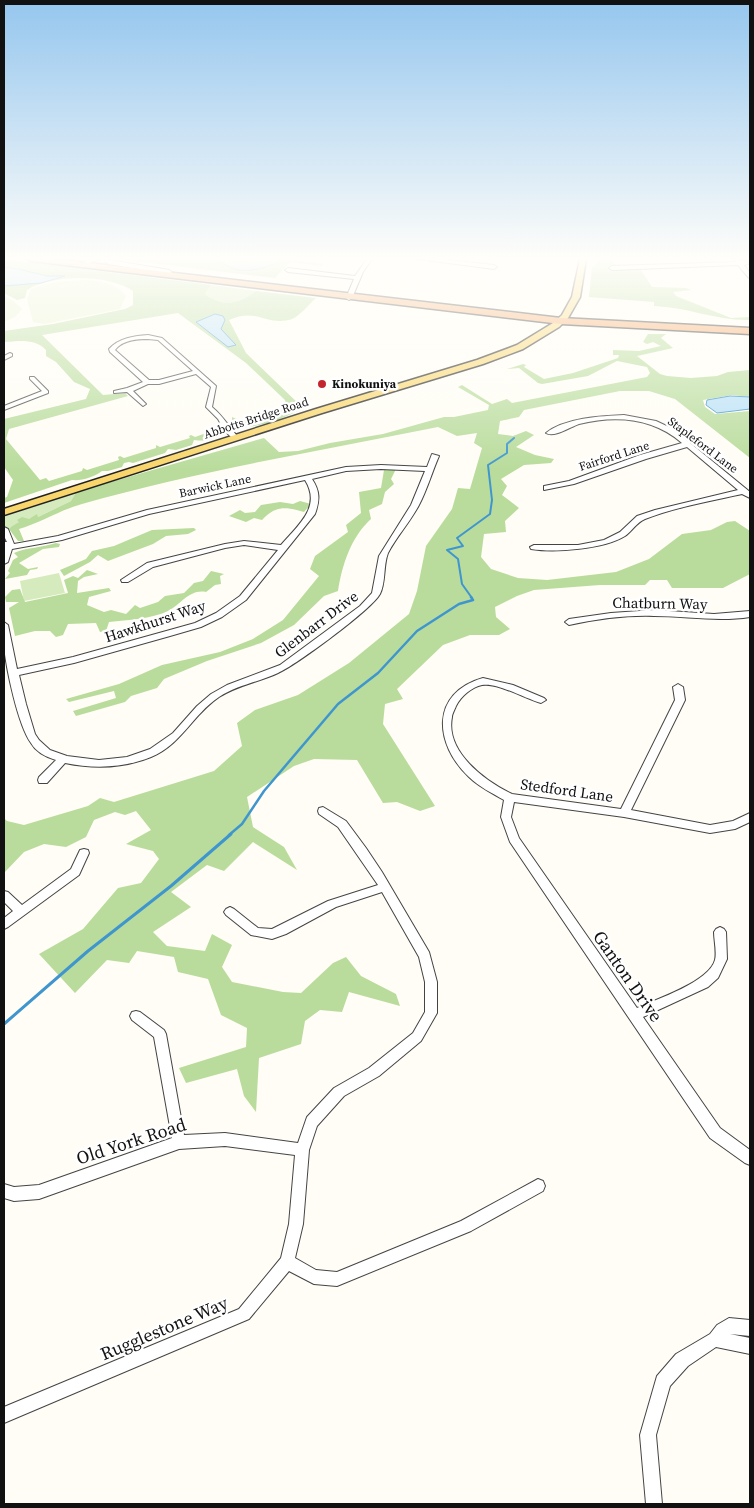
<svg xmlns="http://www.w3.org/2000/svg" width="754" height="1508" font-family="'Source Serif 4',serif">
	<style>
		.green { fill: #d5ebbd }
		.forest { fill: #b9dc9c }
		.pitch { fill: #e6f2cf }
		.water { fill: #b9e0f7; stroke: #3f96cf }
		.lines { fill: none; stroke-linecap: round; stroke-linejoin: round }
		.stream-far2 { stroke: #3f96cf; stroke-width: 2 }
		.stream-far1 { stroke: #3f96cf; stroke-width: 2.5 }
		.stream { stroke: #3f96cf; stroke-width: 3 }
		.minor-casing { stroke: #444; stroke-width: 2 }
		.major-casing { stroke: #222; stroke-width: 3 }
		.highway-casing { stroke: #222; stroke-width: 3 }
		.minor { fill: #fff; fill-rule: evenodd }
		.major { fill: #f9d66b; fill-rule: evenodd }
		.highway { fill: #f5a25d; fill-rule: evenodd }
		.poi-dot { fill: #c4262e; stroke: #fff; stroke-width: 2 }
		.labels { text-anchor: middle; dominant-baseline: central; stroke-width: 5; stroke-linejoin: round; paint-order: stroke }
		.far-poi-label { font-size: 12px; font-weight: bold; fill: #111; stroke: #fff; text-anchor: start }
		.far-street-label { font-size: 12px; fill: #111; stroke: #fff }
		.street-label { font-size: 15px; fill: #111; stroke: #fff }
		.near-street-label { font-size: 18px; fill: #111; stroke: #fff }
	</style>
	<rect width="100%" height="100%" fill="#fffdf5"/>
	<!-- green -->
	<g class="green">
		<path d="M211,285L256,291C238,304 224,308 205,294Z"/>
		<polygon points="76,492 71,501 38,517 20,521 5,535 9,543 6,544 4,540 4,517"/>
		<polygon points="59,573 65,593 24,601 20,581"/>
	</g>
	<!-- forest -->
	<g class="forest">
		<path d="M4,259L211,285L205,294C224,308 238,304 256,291L316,298C309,304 300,316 292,319C267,327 257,307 229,320L246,353L303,408C281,420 257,429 232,427V417L239,420L286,408L285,400L246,363L178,313L42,335L103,395L125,393L128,396L9,429L6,439L40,480L46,478L49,481L82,471L83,468L87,470L119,460L118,457L120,456L124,458L156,448V445L160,447L190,438L189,436L191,435L195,437L209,432L208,430L218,431C216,442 203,441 194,440L192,445L176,450L168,449L165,453L133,463L129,462L124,463L122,467L108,471H102C94,477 82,481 72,480L4,503V498L7,497L13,480L4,467V419L86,399L90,389L74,382L56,362L46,356V350C35,338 19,341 4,342V331L53,324L125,309L133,305V291C108,274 53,274 27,290L25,298L17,300L4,293Z"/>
		<polygon points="117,259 218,259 228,266 245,270 271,266 282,259 324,264 322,266 290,262 275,278"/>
		<path d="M598,259H611L616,266H609L611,270L640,269L652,287L686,288L691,290L673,292L676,296L731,318L750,317V320C717,321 687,307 654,306V302L589,297L592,268L597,264Z"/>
		<path d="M648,334H666L661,338L673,348L637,356L660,374L667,376L691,378L717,376L728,372L750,370V397L732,395L703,400L705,407L715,414L750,411V458L675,399L649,391H620L524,410L519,417L500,421L498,434L513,436L526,431L534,435L516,447L535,455L554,459L551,463L524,465L501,479L507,486L502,495L519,508L505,521L506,532L484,534L481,557L491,569L518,578L547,580L616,572L649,559L682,534L711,530L727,522L735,521L750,531V574L723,588H672L667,580H650L645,585H600L534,590L517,596L495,607L496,617L510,629L499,635H470L443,645L397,689L403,699L385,704L383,724L435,806L420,811L397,802L383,803L357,760L314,759L294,766L247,797L253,827L284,847L297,870L253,842L224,871L207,865L171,892L191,907L153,932L167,946L205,951L212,934L232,945L222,967L232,982L283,992L301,993L333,963L346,957L361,976L396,994L400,1006L349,992L342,1012L320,1010L305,1021L301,1044L259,1058L256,1112L244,1096L237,1069L186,1083L179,1068L246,1047L247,1028L221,1015L208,979L178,972L174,957L137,951L129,963L107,960L75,993L39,954L83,929L118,888L141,883L159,859L153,851L126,844L151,830L136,811L125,815L115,812L94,820L86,837L66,847L44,844L24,852L4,873V818L7,821L24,825L88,806L100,798L114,802L214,771L242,746L237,723L255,710L298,695L349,663L409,614L417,591L426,546L452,509L458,488L470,489L482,448L474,443L477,433L457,436L438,427C319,451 198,471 82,504C60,510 40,523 19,529L24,541H18L9,529L11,527L19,522L17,520L22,517L29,519L37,514L38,517L71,501L76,492L264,438L279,452L298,451L330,443L383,434L444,417H454L488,410L489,405L458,387L462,385L492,404L507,399L512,403L647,377L650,373L647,367L617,361L588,376L542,384L538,383L519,368L507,369L523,364L526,365L524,367L544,379L573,373L618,358L619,355H613V350L639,351L661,346L653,342L647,344L643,342Z"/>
		<path d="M396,469L391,479L394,484L385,492L382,504L369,510L371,519C351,537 342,565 338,591L324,596L294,625L261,643L207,661L164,679L157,688L131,696L125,702L76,716L73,711L116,698L114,691L69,702L66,699L119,684L162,665L220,652L253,639L283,620L319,576L310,569L315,556L348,532L346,525L361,513L359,492L381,488L384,470Z"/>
		<path d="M300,501L311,504L304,512C286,507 276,505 262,520L254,518L246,522L229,516L240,510L245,513L255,512L261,505L280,502L293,504Z"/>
		<polygon points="194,528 196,530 188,534 166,536 153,544 108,561 98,555 90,562 64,576 60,570 86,559 92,551 114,546 152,530"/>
		<path d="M56,543L60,544L59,547L43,549L19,563L28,569L38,567L37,569L30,570L27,575L5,579L10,573L8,571L13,560L18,557L14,553C28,547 41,548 56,543Z"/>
		<path d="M87,570L98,574L84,577L78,581L77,593L109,588L111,591L89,597L87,605L104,612L111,610L126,614L135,605L140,608L158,602L165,596L184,593L194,583L203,581L211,571L224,574L220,576L221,584L215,585L206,592C189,589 182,604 168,611C151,619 128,620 109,622L106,631L100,632L96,623L68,624L63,635L56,637L50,631H35L15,636L9,608L19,602H6L5,597L12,590L20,589L25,602L68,593L64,580L73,576L78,578Z"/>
	</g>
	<!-- pitch -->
	<g class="pitch">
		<path d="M85,280C101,282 116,283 126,296L120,309L44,324L33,322L27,299L31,289C48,282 66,281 85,280Z"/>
		<polygon points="4,296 14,301 22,309 15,317 4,322"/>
	</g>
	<!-- water -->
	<g class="water">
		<path d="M218,259H282C272,267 252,272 239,270C231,269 224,264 218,259Z"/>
		<polygon points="4,267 18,269 47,276 65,276 41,283 4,286"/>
		<polygon points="215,314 223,316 225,320 221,329 236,345 228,347 196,322"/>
		<polygon points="730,396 750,397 750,409 717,413 706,405 707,400"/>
	</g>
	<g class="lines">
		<!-- stream-far2 -->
		<polyline class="stream-far2" points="472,598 462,584 458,559 447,550 463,546 457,538 490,514 492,500 488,465 507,453 507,444 514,438"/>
		<!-- stream-far1 -->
		<polyline class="stream-far1" points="229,835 242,824 264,791 338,704 378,673 417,631 459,604 473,600 471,597"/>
		<!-- stream -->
		<polyline class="stream" points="4,1024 88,951 171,886 231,834"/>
		<defs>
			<g id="minor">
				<polygon points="90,259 100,259 86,264 83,262"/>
				<polygon points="104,259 169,270 172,272 169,274 108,264"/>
				<polygon points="367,259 372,259 363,272 352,298 349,300 346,298 354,279 288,272 285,270 288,268 355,276"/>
				<polygon points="418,259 439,259 494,265 497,267 494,269"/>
				<polygon points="735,259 748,262 748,264 744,265 750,273 750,278 748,277 738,265 612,270 609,268 612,266 736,262"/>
				<path d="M148,335L162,338L216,386L212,407C223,416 229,427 239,438L237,439H233L224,430L218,419L206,407L211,387L196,374L159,384H148L133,391L146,404L143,406L127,392L114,393V391L127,388L143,382L110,352L109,349C119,338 134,336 148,335ZM148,339L158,340L193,371L159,380H149L115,350C122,340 137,339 148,339Z"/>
				<polygon points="10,353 12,354 12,356 4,360 4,356"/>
				<polygon points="30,377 34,377 48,391 48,393 4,410 4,406 42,391 30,379"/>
				<path d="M624,415L656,421L673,429L750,492V498L742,494C710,501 676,507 645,519C637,522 632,531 625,536C604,549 555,553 531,549L530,547L534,545H578L604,540L620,532L637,516L655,510L738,490L687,447L646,459L574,484L544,490V486L569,481L640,455L682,443C653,418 616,415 579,424C570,427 554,438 546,433C565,418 600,416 624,415Z"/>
				<path d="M432,454L439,456C432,472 427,490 419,505C410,522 397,536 388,553C383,566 386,582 380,594C371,610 296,665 278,673C259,682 237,685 219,697C192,715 182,744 151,757C124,768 94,769 65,763L47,783H39L38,780L39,777L56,760C46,757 36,752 31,743C18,725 6,668 4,646C3,638 4,630 4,622L8,625L17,669L73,657L195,623L216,613L240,596L278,550L244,545L225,548L153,567L128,582H122L121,580L147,563L225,544L244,541L281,545C298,525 322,507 305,480L149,514L62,540L12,549L8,562L4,564V542H7L4,536V527L8,529L14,544L58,536L147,510L346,467L381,465L427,467ZM381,469L425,471L411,505L379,556L372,593L360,606L280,665L227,685L211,694L197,706L173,733L150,749L127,757L99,760L67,756L50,750L39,740L35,734L26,704L19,675L74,663L170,636L201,627L222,617L246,600L315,514C320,500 320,491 312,479L346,471Z"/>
				<path d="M654,610L714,614L750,611V617C718,622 686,616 654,616C625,615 597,619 569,625L565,622L569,619L611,613Z"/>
				<path d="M483,678L513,685L544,698L546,700L541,703C526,699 497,682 482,685C472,687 461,696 456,706C455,709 452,714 452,717C445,752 485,781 512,794L621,809L675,700L673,687L678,684L683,687L685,700L631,810L710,825L733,821L750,813V822L735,829L710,833L624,817L514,802L511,817L519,838L637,1008C657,999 709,982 715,960C717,952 714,940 714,932L716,929L720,927L724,929L726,932L727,959L718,978L708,987L643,1017L720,1128L750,1150V1165L745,1163L710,1138L510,842L501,817L504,800C492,793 479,787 469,777C434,744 430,693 483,678Z"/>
				<polygon points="323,807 346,821 366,848 382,872 429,952 437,982 437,1013 421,1041 379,1076 344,1096 317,1126 309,1150 303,1224 295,1258 316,1270 337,1272 461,1221 538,1179 543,1181 545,1186 543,1191 471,1231 337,1286 314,1284 289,1271 249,1319 4,1423 4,1407 239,1309 281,1258 289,1224 295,1155 225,1146 179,1149 39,1199 14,1201 4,1198 4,1184 14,1187 39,1185 172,1138 154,1037 132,1020 130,1016 132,1012 136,1011 140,1012 164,1030 166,1034 184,1135 225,1133 298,1143 307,1117 334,1088 369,1068 413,1033 425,1012 425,982 419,957 382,892 336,907 286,934 272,939 251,935 226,915 224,912 226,909 230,907 234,909 258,928 272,929 328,901 378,885 338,827 319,814 318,811 319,808"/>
				<polygon points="84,849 88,850 89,853 79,875 8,927 4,929 4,918 13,911 4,902 4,891 8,892 22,905 71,869 80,850"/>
				<polygon points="729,1318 750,1320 750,1336 730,1334 750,1338 750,1354 716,1347 688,1366 670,1386 656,1435 662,1504 646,1504 640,1435 657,1376 676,1354 710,1334 717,1325"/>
			</g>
			<polygon id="major" points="580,259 586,259 580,297 568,318 559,327 523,349 483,364 322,413 4,515 4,509 316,409 477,360 517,345 553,323 562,315 572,297"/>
			<polygon id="highway" points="27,259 55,259 561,318 750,328 750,334 561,324 31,261"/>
		</defs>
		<!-- minor casing -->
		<use href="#minor" class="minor-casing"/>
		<!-- major casing -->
		<use href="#major" class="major-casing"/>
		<!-- highway casing -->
		<use href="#highway" class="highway-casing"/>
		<!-- minor -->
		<use href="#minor" class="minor"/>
		<!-- major -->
		<use href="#major" class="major"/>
		<!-- highway -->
		<use href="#highway" class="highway"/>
	</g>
	<!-- sky -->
	<linearGradient id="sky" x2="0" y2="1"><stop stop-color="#95c6ee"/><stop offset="0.55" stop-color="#fffefa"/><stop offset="1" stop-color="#fffefa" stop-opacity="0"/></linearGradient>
	<rect width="754" height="470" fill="url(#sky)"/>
	<!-- markers -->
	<circle class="poi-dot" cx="322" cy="384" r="5"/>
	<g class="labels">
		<!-- far-poi labels -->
		<g class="far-poi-label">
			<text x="332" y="384">Kinokuniya</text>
		</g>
		<!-- far-street labels -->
		<g class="far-street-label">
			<text transform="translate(256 418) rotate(-18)">Abbotts Bridge Road</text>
			<text transform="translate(703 445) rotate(37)">Stapleford Lane</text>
			<text transform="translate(614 456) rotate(-18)">Fairford Lane</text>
			<text transform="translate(215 486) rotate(-12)">Barwick Lane</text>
		</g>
		<!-- street labels -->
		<g class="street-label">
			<text transform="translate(660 603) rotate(1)">Chatburn Way</text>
			<text transform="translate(155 621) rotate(-18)">Hawkhurst Way</text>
			<text transform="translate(316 624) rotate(-37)">Glenbarr Drive</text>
			<text transform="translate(567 790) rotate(8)">Stedford Lane</text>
		</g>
		<!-- near-street labels -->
		<g class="near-street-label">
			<text transform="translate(628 976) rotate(55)">Ganton Drive</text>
			<text transform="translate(131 1141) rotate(-18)">Old York Road</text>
			<text transform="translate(164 1328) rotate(-23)">Rugglestone Way</text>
		</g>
	</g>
	<!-- border -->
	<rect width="754" height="1508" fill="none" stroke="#111111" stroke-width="10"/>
</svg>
